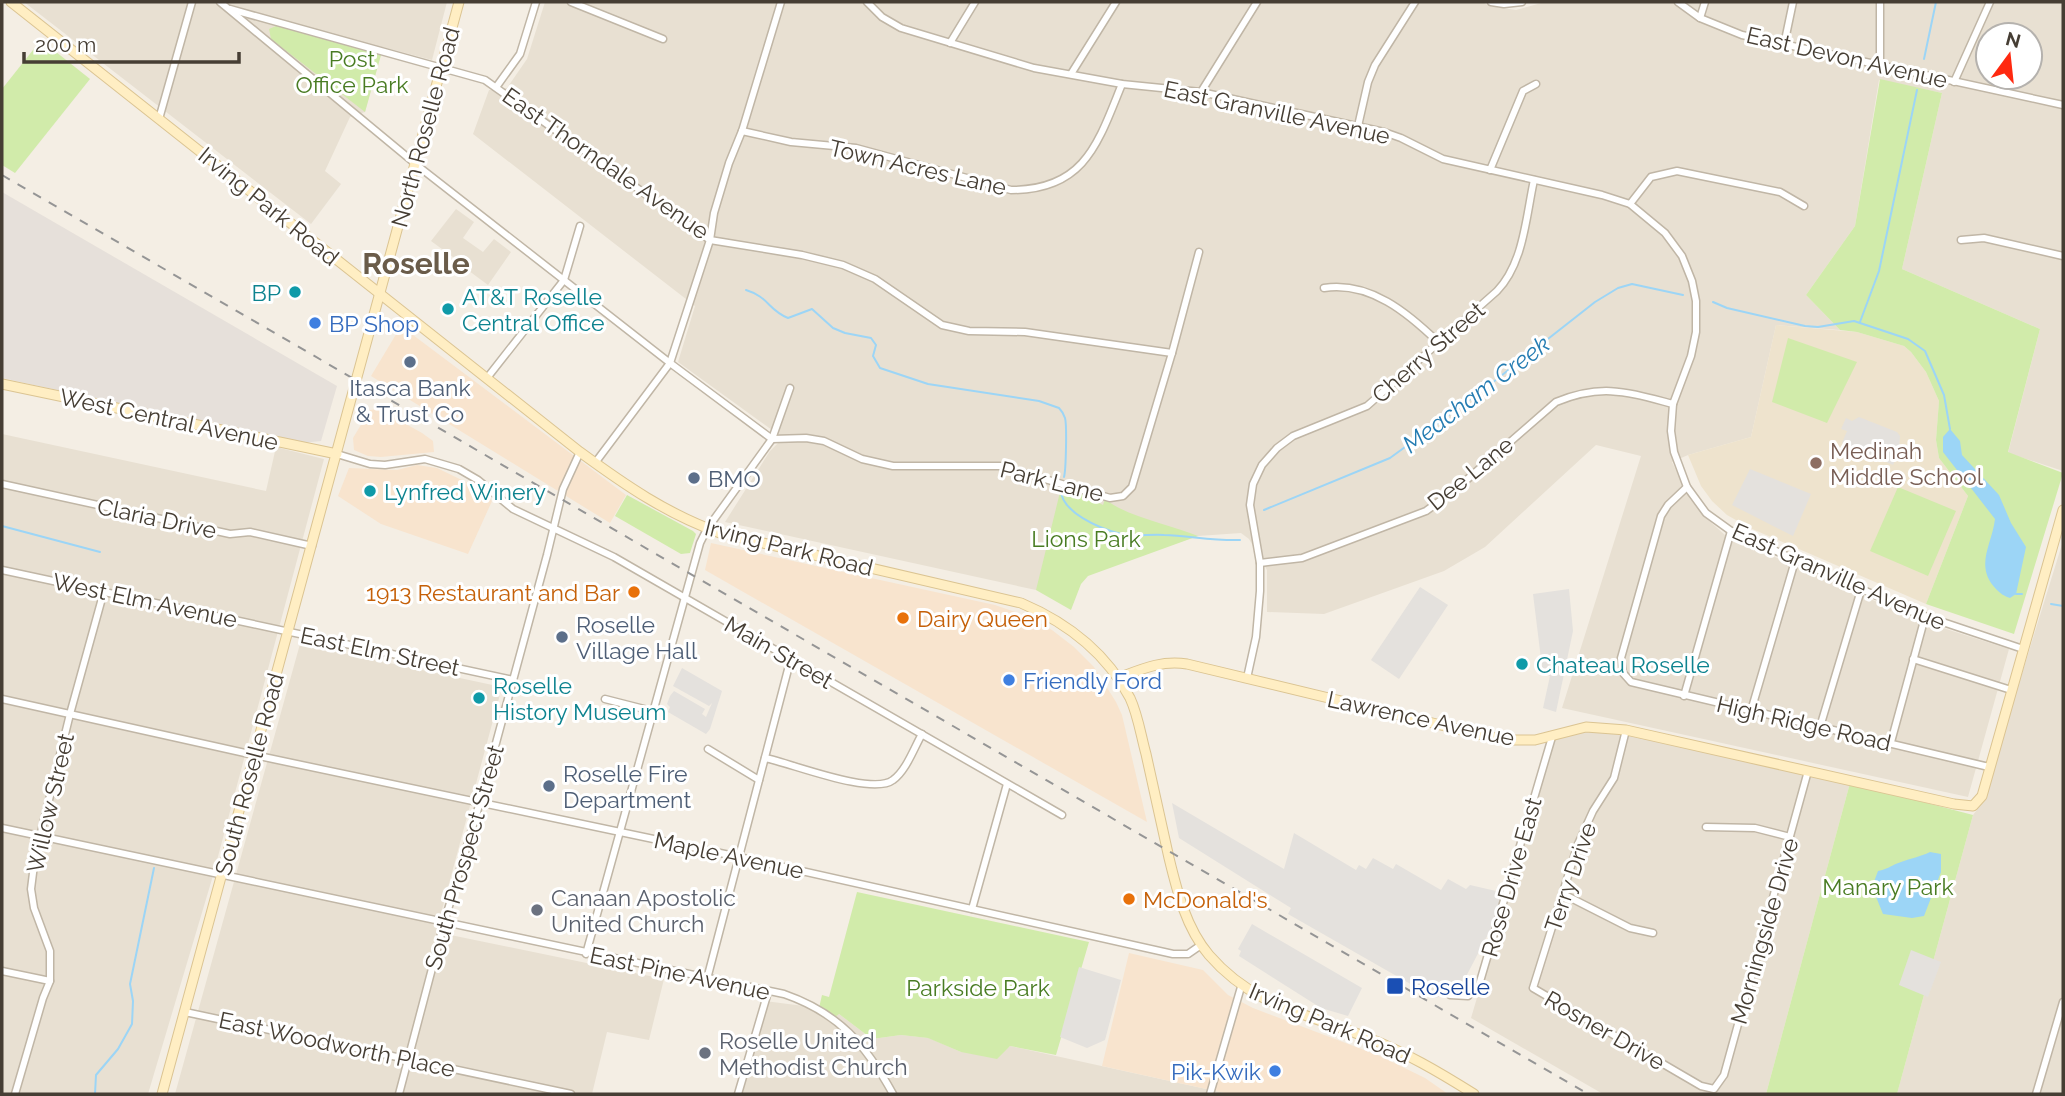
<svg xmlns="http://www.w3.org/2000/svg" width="2065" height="1096" font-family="Raleway,sans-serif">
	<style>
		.residential { fill: #e8e0d2; fill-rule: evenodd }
		.commercial { fill: #f8e4ce }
		.industrial { fill: #e6e0da }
		.education { fill: #eee3cd }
		.green { fill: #d1ebaa }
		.parking { fill: #e4e1dd }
		.water { fill: #9cd5f6 }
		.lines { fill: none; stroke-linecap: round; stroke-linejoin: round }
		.stream { stroke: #9cd5f6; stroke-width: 2 }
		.street-casing { stroke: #c0b6a6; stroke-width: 9 }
		.secondary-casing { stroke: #dbc492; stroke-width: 11 }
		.street { stroke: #fff; stroke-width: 6 }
		.secondary { stroke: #ffeec3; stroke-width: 9 }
		.rail { stroke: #959595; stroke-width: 2; stroke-dasharray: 9 9; stroke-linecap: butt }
		.culture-dot { fill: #0f9aa8; stroke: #fff; stroke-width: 2.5 }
		.shop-dot { fill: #3f7fe0; stroke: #fff; stroke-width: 2.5 }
		.service-dot { fill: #5c6f8a; stroke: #fff; stroke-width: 2.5 }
		.education-dot { fill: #8d6e63; stroke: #fff; stroke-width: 2.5 }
		.food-dot { fill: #e8710a; stroke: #fff; stroke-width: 2.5 }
		.worship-dot { fill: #6b7280; stroke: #fff; stroke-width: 2.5 }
		.transit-dot { fill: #1a4fb4; stroke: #fff; stroke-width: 2.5 }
		.labels { text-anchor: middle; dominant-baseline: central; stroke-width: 6; stroke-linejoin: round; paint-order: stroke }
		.street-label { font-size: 23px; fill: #463e34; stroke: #fff }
		.park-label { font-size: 23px; fill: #497c23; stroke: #fff }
		.culture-label { font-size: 23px; fill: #0d838f; stroke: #fff; text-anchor: start }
		.shop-label { font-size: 23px; fill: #366cbe; stroke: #fff; text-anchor: start }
		.service-label { font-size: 23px; fill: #4e5e75; stroke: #fff; text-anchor: start }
		.education-label { font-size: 23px; fill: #785e54; stroke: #fff; text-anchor: start }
		.food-label { font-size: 23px; fill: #c56008; stroke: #fff; text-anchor: start }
		.worship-label { font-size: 23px; fill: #5b616d; stroke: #fff; text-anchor: start }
		.transit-label { font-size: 23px; fill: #164399; stroke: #fff; text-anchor: start }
		.water-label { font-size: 24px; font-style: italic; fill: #247cb2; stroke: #fff }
		.district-label { font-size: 30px; font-weight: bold; fill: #6a5c4a; stroke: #fff }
	</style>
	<rect width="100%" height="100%" fill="#f4eee4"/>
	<!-- residential -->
	<g class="residential">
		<polygon points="24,2 447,2 432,60 383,47 365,112 350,117 325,171 341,184 311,224"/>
		<path d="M545,2H1482L1490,6L1516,10L1545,2H2063V471L2008,453L2040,329L1902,269L1942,93L1879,80L1855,226L1806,295L1840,330L1776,325L1751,437L1688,455L1672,462L1690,499L1706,518L1725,535L1918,620L2009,649L1968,797L1562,708L1641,456L1596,445L1485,547L1444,571L1324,614L1267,612V570L1249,539L1241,533L1198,536L1036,590L725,522L770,451L783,438L678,362L695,306L473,134L489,90L507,88L527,59ZM1988,35H2030V77H1988Z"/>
		<polygon points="456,209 474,222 463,238 483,252 494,239 511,252 488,285 461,265 465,258 461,255 457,260 431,241"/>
		<polygon points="2,434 266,491 276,447 324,459 212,879 148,1094 2,1094"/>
		<polygon points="2063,541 2063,1094 1897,1094 1973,815 1982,803"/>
		<polygon points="300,644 502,687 436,932 664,979 649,1040 607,1032 592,1094 175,1094"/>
		<polygon points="1586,729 1623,732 1850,783 1766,1094 1603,1094 1471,1018 1554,739"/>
		<polygon points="765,1001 819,1008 839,1014 872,1039 901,1035 929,1038 961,1052 1003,1052 1010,1046 1229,1094 741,1094"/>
	</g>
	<!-- commercial -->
	<g class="commercial">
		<polygon points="401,326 626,495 610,523 371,376"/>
		<polygon points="379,409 422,433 433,441 434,452 381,457 368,456 354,450 353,438 370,410"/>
		<polygon points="417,465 437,468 468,483 492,501 468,554 381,524 338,496 349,468 397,470"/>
		<polygon points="711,543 995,605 1029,617 1052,630 1074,647 1094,667 1116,702 1122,715 1147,822 705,570"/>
		<polygon points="1129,953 1203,970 1228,995 1253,1008 1380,1056 1425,1078 1448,1094 1229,1094 1102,1066"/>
	</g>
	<!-- industrial -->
	<polygon class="industrial" points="2,192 337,386 321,441 302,443 2,378"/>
	<!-- education -->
	<polygon class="education" points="1776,325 1857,332 1904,346 1911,352 1926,372 1939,401 1936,440 1939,458 1968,496 1926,604 1750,528 1727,515 1712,501 1701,486 1688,455 1751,437"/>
	<!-- green -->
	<g class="green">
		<polygon points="276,26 381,55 365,112 271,39 269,29"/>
		<polygon points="41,40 90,79 15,173 2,165 2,89"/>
		<polygon points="1880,79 1942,93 1902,269 2040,329 2008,452 2063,473 2014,634 1926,604 1968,496 1939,458 1936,440 1939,401 1926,372 1911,352 1904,346 1857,332 1840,330 1806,295 1855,226"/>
		<polygon points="1788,338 1857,362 1827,423 1772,402"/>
		<path d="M1062,484L1103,505L1105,499C1125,516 1171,525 1198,536L1088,576L1081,584L1071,610L1036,590Z"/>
		<polygon points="1898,487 1956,511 1928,576 1870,551"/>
		<polygon points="627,495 693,531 696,534 690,553 681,554 615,516"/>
		<polygon points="1850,783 1973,815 1897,1094 1766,1094"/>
		<polygon points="857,892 1089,942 1056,1055 1010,1046 997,1059 961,1052 928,1038 901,1035 872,1039 839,1014 835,1017 819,1008 822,995 829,997"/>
	</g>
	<!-- parking -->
	<g class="parking">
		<polygon points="1859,417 1897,432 1900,436 1899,451 1893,465 1842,443 1847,431 1841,429 1846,418 1852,421"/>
		<polygon points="1750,469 1811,494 1793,536 1732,505"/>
		<polygon points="1420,587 1448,605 1399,679 1371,660"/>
		<polygon points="1569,589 1573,631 1556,712 1543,708 1550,676 1543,675 1533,594"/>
		<polygon points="682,668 722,691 710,729 706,734 668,712 670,707 667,704 670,696 674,691 705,709 702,714 706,717 712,703 709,706 673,686"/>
		<polygon points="1172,803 1284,869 1294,833 1356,870 1359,865 1366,869 1373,858 1393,869 1396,864 1441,890 1448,879 1466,889 1470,885 1509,894 1459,990 1449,984 1442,996 1435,998 1288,914 1291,908 1179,838"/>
		<polygon points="1252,924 1362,988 1348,1016 1321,1008 1239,956 1241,951 1238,949"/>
		<polygon points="1911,950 1941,962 1928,997 1899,985"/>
		<polygon points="1079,967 1121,980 1105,1040 1087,1048 1060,1037"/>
	</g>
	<!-- water -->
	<g class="water">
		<path d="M1950,429L1960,441L1962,455L1999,495L2011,523L2026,547L2016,594L2010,598C2004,596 2001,594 1996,589C1974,566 1992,545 1995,519L1943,452V437Z"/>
		<path d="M1930,852L1941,854V872L1924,916L1912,918L1883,914L1872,887L1878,871C1891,868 1891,865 1901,862C1911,858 1920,857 1930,852Z"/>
	</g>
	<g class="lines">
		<!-- stream -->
		<g class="stream">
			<polyline points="1924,59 1936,2"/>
			<path d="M746,290C769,297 768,310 788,318L812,309L833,328L845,333L871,338L876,345L873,356L880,368L928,384L1039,401L1059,408C1061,410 1064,415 1065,418C1067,425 1066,470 1064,477"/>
			<polyline points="1713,302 1727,308 1805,326 1818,327 1854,321 1908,339 1925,351 1944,395 1950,429"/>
			<polyline points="1860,322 1879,271 1917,90"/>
			<path d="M1061,488C1059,512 1101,529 1121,534C1134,537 1150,534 1164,535C1190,536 1214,541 1240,540"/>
			<polyline points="1264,510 1390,458 1483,390 1595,302 1618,288 1632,284 1683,295"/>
			<polyline points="2,526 100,552"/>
			<polyline points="2016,594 2022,594"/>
			<polyline points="2051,604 2063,606"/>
			<polyline points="95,1094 96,1075 118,1049 132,1024 133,1001 130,984 154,868"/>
		</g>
		<defs>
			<g id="street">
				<polyline points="220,2 423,170 670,363 772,439"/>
				<polyline points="571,2 663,39"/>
				<polyline points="867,2 882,17 901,28 1034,68 1122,84 1201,92 1384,132 1401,138 1443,159 1602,195 1630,204 1665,233 1682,256 1692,281 1696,301 1696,332 1691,356 1673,404 1671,431 1674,452 1687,487 1706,513 1731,531 1913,612 2023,649"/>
				<polyline points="1491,2 1504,4 1522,2"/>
				<polyline points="1678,2 1700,18 1742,35 2063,105"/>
				<polyline points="1880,2 1880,66"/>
				<polyline points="230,9 485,80 710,240 802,255 843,265 875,279 942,325 969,331 1025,332 1172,353"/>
				<polyline points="1700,18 1705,2"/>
				<polyline points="950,43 975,2"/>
				<polyline points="1784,45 1793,2"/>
				<polyline points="1071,74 1116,2"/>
				<polyline points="1954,82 1990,2"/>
				<polyline points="497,86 520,54 536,2"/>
				<polyline points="1201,92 1257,2"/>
				<polyline points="159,119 192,2"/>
				<polyline points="1358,126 1368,82 1375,65 1415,2"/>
				<path d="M742,131L791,142L856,148L1011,190C1085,190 1098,143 1122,84"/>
				<polyline points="1490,170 1523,91 1536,84"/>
				<polyline points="1630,204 1651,177 1677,171 1780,192 1804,206"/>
				<polyline points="1961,240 1984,238 2063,256"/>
				<path d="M1324,288C1370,281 1408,313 1439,343"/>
				<polyline points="487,378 564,280 580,226"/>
				<polyline points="772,439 806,438 824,441 862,459 893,466 1000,466 1110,498 1123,496 1132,487 1172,353 1199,252"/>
				<polyline points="337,454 370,464 385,465 425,459 459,469 478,480 513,509 614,557 1062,815"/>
				<polyline points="595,463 670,363 710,240 714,213 729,163 742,131 781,2"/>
				<polyline points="2,484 230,534 250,532 312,546"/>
				<polyline points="1687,487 1668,505 1661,516 1621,658 1623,673 1631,682 1989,767"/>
				<path d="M1260,563L1302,558L1426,511L1455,490L1556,402C1602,383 1627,392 1673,404"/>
				<polyline points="2,570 513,680"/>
				<polyline points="1913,659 2011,690"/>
				<path d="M1247,678L1256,637L1260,591V563L1250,505L1253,484L1262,465L1277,448L1293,436L1367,406L1497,291C1524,263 1526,216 1534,180"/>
				<polyline points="1684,696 1731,531"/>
				<polyline points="2,699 254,755 739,857 1173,954 1188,954 1201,945"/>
				<polyline points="605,699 652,711"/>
				<polyline points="1751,711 1795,561"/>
				<polyline points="1820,727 1861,590"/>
				<polyline points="1626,730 1614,778 1593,811 1578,844 1533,988 1701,1086 1714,1089 1724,1075 1808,771"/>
				<polyline points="1891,742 1925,617"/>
				<polyline points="708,749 759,780"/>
				<path d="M765,758C791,763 872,796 893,780C906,771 914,748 922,734"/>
				<polyline points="1706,827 1755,828 1790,837"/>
				<path d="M2,828L784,994C839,1013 866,1045 893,1094"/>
				<polyline points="1563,894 1630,928 1653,933"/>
				<polyline points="972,909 1007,784"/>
				<polyline points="586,954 700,543 707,529 772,439 790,388"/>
				<polyline points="2,971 50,981"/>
				<polyline points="707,979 791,658"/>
				<polyline points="1450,995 1468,996 1479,985 1552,737"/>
				<polyline points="185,1012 571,1094"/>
				<polyline points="15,1094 43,998 50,981 50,951 34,908 31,889 35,857 70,714 104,591"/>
				<polyline points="399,1094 444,923 480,802 547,555 563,489 580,452"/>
				<polyline points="738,1094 768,992"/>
				<polyline points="1210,1094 1241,987"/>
				<polyline points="2036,1094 2063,1002"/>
			</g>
			<g id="secondary">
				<path d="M11,2L580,452C625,485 667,514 720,533L1021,603C1068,623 1106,652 1130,698C1138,715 1141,736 1146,754C1154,789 1161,823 1169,858C1177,891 1186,928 1209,955C1254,1007 1306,1013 1366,1037C1405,1052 1439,1072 1474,1094"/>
				<polyline points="2,384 337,454"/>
				<path d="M1118,678C1142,669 1161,660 1187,664L1503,740H1535L1586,727L1626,730L1954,804L1973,806L1982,796L2063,510"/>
				<polyline points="162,1094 459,2"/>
			</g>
		</defs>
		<!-- street casing -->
		<use href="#street" class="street-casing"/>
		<!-- secondary casing -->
		<use href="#secondary" class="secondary-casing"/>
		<!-- street -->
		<use href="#street" class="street"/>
		<!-- secondary -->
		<use href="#secondary" class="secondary"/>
		<!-- rail -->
		<polyline class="rail" points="2,175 1588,1094"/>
	</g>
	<!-- markers -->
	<g class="culture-dot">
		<circle cx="295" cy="292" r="7"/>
		<circle cx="448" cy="309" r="7"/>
		<circle cx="370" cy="491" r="7"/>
		<circle cx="1522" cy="664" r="7"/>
		<circle cx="479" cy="698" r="7"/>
	</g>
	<g class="shop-dot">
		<circle cx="315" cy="323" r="7"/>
		<circle cx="1009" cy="680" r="7"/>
		<circle cx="1275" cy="1071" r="7"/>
	</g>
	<g class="service-dot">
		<circle cx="410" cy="362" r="7"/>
		<circle cx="694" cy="478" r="7"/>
		<circle cx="562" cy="637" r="7"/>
		<circle cx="549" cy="786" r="7"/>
	</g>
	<circle class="education-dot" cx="1816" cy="463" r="7"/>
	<g class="food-dot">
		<circle cx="634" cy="592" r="7"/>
		<circle cx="903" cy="618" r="7"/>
		<circle cx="1129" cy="899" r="7"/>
	</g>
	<g class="worship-dot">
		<circle cx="537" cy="910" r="7"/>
		<circle cx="705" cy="1053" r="7"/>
	</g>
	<rect class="transit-dot" x="1386" y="977" width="18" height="18" rx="3.5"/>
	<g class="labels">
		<!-- street labels -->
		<g class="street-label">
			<text transform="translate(1847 57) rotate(13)">East Devon Avenue</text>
			<text transform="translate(1277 112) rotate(12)">East Granville Avenue</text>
			<text transform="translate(425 127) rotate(-75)">North Roselle Road</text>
			<text transform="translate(606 163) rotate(35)">East Thorndale Avenue</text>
			<text transform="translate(918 167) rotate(13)">Town Acres Lane</text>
			<text transform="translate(269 206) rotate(39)">Irving Park Road</text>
			<text transform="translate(1428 352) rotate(-41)">Cherry Street</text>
			<text transform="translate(169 419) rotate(12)">West Central Avenue</text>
			<text transform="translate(1470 473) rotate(-39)">Dee Lane</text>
			<text transform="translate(1052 481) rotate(14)">Park Lane</text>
			<text transform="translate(157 518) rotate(12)">Claria Drive</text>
			<text transform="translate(789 547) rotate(14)">Irving Park Road</text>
			<text transform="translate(1839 576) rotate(24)">East Granville Avenue</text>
			<text transform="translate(145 600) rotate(12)">West Elm Avenue</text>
			<text transform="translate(380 651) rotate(12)">East Elm Street</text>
			<text transform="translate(779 652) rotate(30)">Main Street</text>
			<text transform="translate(1421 718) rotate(12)">Lawrence Avenue</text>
			<text transform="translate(1804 723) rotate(13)">High Ridge Road</text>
			<text transform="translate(249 774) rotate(-75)">South Roselle Road</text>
			<text transform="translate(50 803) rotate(-77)">Willow Street</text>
			<text transform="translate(729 855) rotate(12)">Maple Avenue</text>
			<text transform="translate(464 857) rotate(-74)">South Prospect Street</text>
			<text transform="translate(1511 877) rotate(-74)">Rose Drive East</text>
			<text transform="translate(1570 877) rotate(-71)">Terry Drive</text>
			<text transform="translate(1764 931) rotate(-74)">Morningside Drive</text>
			<text transform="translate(680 973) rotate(12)">East Pine Avenue</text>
			<text transform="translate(1330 1023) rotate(23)">Irving Park Road</text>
			<text transform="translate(1605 1030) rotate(30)">Rosner Drive</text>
			<text transform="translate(337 1044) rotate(12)">East Woodworth Place</text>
		</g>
		<!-- park labels -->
		<g class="park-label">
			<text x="352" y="58">Post<tspan x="352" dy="26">Office Park</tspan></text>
			<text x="1086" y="538">Lions Park</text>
			<text x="1888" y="886">Manary Park</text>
			<text x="978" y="987">Parkside Park</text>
		</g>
		<!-- culture labels -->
		<g class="culture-label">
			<text x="281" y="292" text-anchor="end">BP</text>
			<text x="462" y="296">AT&amp;T Roselle<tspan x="462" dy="26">Central Office</tspan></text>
			<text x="384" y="491">Lynfred Winery</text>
			<text x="1536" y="664">Chateau Roselle</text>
			<text x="493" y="685">Roselle<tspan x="493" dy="26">History Museum</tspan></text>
		</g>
		<!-- shop labels -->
		<g class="shop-label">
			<text x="329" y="323">BP Shop</text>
			<text x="1023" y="680">Friendly Ford</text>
			<text x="1261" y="1071" text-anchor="end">Pik-Kwik</text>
		</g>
		<!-- service labels -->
		<g class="service-label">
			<text x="410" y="387" text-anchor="middle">Itasca Bank<tspan x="410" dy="26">&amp; Trust Co</tspan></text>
			<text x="708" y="478">BMO</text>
			<text x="576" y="624">Roselle<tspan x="576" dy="26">Village Hall</tspan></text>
			<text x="563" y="773">Roselle Fire<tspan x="563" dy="26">Department</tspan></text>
		</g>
		<!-- education labels -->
		<g class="education-label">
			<text x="1830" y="450">Medinah<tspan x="1830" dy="26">Middle School</tspan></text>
		</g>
		<!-- food labels -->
		<g class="food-label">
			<text x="620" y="592" text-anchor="end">1913 Restaurant and Bar</text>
			<text x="917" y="618">Dairy Queen</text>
			<text x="1143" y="899">McDonald's</text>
		</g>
		<!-- worship labels -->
		<g class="worship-label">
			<text x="551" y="897">Canaan Apostolic<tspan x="551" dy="26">United Church</tspan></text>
			<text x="719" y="1040">Roselle United<tspan x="719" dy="26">Methodist Church</tspan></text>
		</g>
		<!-- transit labels -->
		<g class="transit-label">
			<text x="1411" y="986">Roselle</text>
		</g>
		<!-- water labels -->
		<g class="water-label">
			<text transform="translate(1476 394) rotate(-37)">Meacham Creek</text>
		</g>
		<!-- district labels -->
		<g class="district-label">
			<text x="416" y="263">Roselle</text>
		</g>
	</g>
	<!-- border -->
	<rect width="2065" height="1096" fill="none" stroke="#463e34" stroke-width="7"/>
	<!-- north arrow -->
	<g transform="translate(2009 56) rotate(15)"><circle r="33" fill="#ffffff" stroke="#b5b2ae" stroke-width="2"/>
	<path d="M0-5L12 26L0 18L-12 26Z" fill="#ff2910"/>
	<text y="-10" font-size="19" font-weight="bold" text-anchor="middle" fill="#463e34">N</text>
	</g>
	<!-- scale -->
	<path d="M24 52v10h215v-10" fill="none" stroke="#463e34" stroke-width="3.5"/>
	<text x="35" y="52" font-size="21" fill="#463e34" stroke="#ffffff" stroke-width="5" paint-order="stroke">200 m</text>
</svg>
